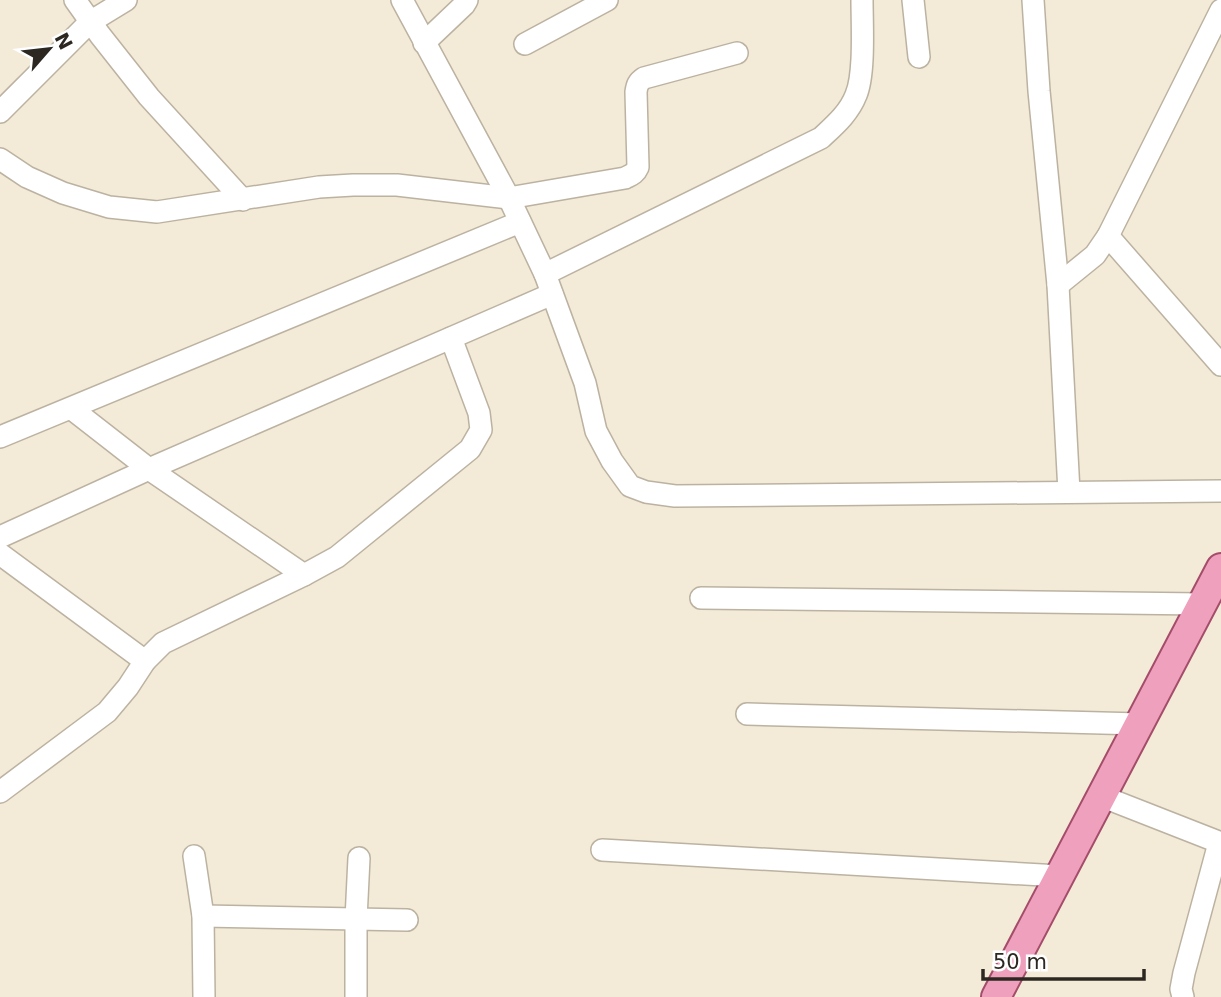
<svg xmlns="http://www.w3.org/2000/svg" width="1221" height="997" font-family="'DejaVu Sans',sans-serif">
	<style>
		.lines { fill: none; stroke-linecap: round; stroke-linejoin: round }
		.minor-casing { stroke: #bcb2a1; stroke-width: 24 }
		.major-casing { stroke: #a44d6a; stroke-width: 32 }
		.minor { stroke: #fff; stroke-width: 21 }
		.major { stroke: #efa0bd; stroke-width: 28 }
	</style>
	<rect width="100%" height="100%" fill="#f4ead8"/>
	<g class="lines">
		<defs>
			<g id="minor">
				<polyline points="75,0 100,35 149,97 243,200"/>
				<polyline points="402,0 509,198 545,274 585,383 596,431 612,461 630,486 646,492 675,496 1221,491"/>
				<polyline points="913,0 919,57"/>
				<polyline points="1033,0 1039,91 1058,285 1069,492"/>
				<polyline points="424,43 464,5 467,0"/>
				<polyline points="525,44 607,0"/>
				<polyline points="0,112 90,22 126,0"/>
				<path d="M0,159L27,177L63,193L109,207L157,212L319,187L353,185H397L509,198L625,178C631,175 635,174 638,167L636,92C637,85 638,82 644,78L737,53"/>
				<polyline points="1108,236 1221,365"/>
				<path d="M545,274L821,138C835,125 849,113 856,95C865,74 862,24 862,0"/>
				<polyline points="1058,285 1095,255 1108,236 1221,10"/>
				<polyline points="72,409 149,469 304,575"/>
				<polyline points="0,437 520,222"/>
				<polyline points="0,537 149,469 552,294"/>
				<polyline points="0,554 145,661"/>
				<polyline points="701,598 1202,604"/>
				<polyline points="747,714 1140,724"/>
				<polyline points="0,792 107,712 128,687 145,661 163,643 304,575 337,557 470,449 481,430 479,413 451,338"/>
				<polyline points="1101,796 1221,843"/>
				<polyline points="602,850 1060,876"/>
				<polyline points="194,856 203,916 204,997"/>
				<polyline points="203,916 407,920"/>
				<polyline points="356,997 356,919 359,858"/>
				<polyline points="1183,997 1181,989 1184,973 1219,843"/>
			</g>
			<polyline id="major" points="996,997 1221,568"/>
		</defs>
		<!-- minor casing -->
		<use href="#minor" class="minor-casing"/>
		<!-- major casing -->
		<use href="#major" class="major-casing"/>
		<!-- minor -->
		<use href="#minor" class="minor"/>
		<!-- major -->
		<use href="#major" class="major"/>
	</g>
	<!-- north arrow -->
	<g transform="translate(49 49) rotate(62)" stroke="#ffffff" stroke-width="5" paint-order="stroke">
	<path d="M0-5L12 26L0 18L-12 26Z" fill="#2c2821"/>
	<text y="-10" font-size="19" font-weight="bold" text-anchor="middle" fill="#2c2821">N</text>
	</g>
	<!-- scale -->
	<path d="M983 969v10h161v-10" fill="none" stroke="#2c2821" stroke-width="3.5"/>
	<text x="993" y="969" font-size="21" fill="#2c2821" stroke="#ffffff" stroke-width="5" paint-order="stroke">50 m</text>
</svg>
